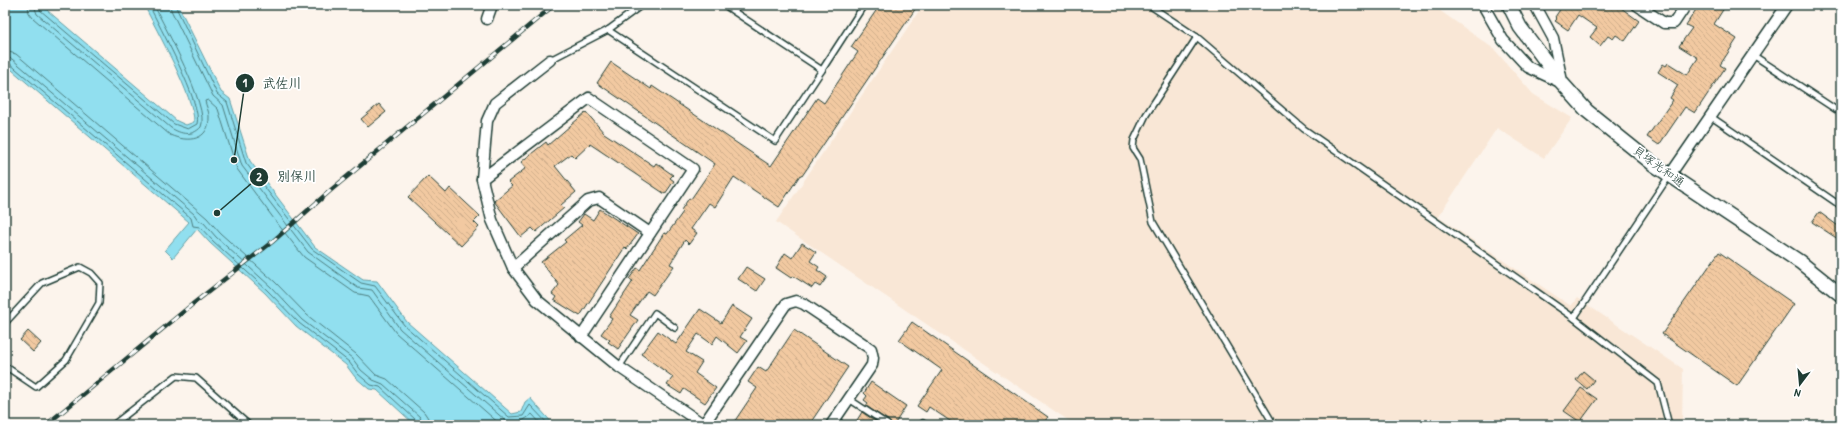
<svg xmlns="http://www.w3.org/2000/svg" width="1846" height="430" font-family="'Patrick Hand','Klee One',sans-serif">
	<style>
		.built { fill: #f9e7d6 }
		.water { fill: #91dfef; stroke: #639ea4 }
		.lines { fill: none; stroke-linecap: round; stroke-linejoin: round }
		.shore { stroke: #4d7e7f; stroke-width: 1 }
		.building { fill: url(#building-back-hatch); stroke: #1f3d34 }
		.service-casing { stroke: #1f3d34; stroke-width: 8 }
		.minor-casing { stroke: #1f3d34; stroke-width: 13 }
		.tertiary-casing { stroke: #1f3d34; stroke-width: 16 }
		.service { stroke: #fff; stroke-width: 5 }
		.minor { stroke: #fff; stroke-width: 10 }
		.tertiary { stroke: #fff; stroke-width: 13 }
		.rail-casing { stroke: #1f3d34; stroke-width: 4.5 }
		.rail { stroke: #fff; stroke-width: 3; stroke-dasharray: 9; stroke-linecap: butt }
		.labels { text-anchor: middle; dominant-baseline: central; stroke-width: 3.5; stroke-linejoin: round; paint-order: stroke }
		.street-label { font-size: 12px; fill: #1f3d34; stroke: #fff }
		.leader { fill: none; stroke: #1f3d34; stroke-width: 1.5 }
		.callout-dot { fill: #1f3d34; stroke: #fff; stroke-width: 1.5 }
		.mark-label { font-size: 12px; text-anchor: middle; font-weight: bold; fill: #fff }
		.callout-label { font-size: 13px; text-anchor: middle; font-weight: bold; fill: #1f3d34; stroke: #fff; stroke-width: 3.5; stroke-linejoin: round; paint-order: stroke }
	</style>
	<defs>
		<pattern id="building-back-hatch" width="6" height="6" patternUnits="userSpaceOnUse"><rect width="6" height="6" fill="#f2c9a1"/><path d="M-1 5l2 2M0 0l6 6M5-1l2 2" fill="none" stroke="#cfae8b"/></pattern>
	</defs>
	<rect width="100%" height="100%" fill="#fcf4ec"/>
	<filter id="ink" filterUnits="userSpaceOnUse"><feTurbulence type="fractalNoise" baseFrequency=".025" numOctaves="2"/><feDisplacementMap in="SourceGraphic" scale="8" xChannelSelector="R" yChannelSelector="G"/><feConvolveMatrix kernelMatrix="1 2 1 2 8 2 1 2 1" color-interpolation-filters="sRGB"/></filter>
	<g filter="url(#ink)">
		<!-- built -->
		<polygon class="built" points="923,5 1432,5 1494,49 1533,94 1572,118 1544,158 1497,128 1438,217 1571,306 1577,298 1683,369 1682,425 1075,425 776,222"/>
		<!-- water -->
		<path class="water" d="M5,5H41L177,121L186,125L194,122C195,99 156,29 144,5H178L221,92L230,99L250,161L315,247L363,280L377,281L407,322L512,414L521,412L525,402L530,398L554,425H415L377,390L369,389L355,377L346,365L296,326L265,293L210,243L197,229L173,258L165,250L189,222L5,64Z"/>
		<g class="lines">
			<!-- shore -->
			<g class="shore">
				<path d="M28,5L29,13L33,18L170,135C188,143 210,141 209,116C209,111 206,106 205,101L208,100L218,109L237,169L277,223L304,257L355,293L369,296L396,333L501,425"/>
				<path d="M34,5L37,14L171,128C181,134 192,137 201,127C210,108 164,26 154,5"/>
				<path d="M39,5L40,10L174,124L188,129L197,124C203,105 159,26 149,5"/>
				<path d="M170,5L171,10L213,96L223,105L242,166L308,252L358,288L372,290L400,329L506,421C516,426 525,420 532,414L542,425"/>
				<polyline points="175,5 217,94 227,102 246,163 312,249 361,283 375,286 404,325 509,417 523,416 530,405 549,425"/>
				<polyline points="5,51 16,54 207,218 220,233 275,282 307,315 356,354 376,375 387,379 424,412 428,418 429,425"/>
				<polyline points="5,57 12,59 194,214 198,220 204,223 216,237 271,287 302,320 352,358 361,370 373,380 383,384 420,417 423,425"/>
				<polyline points="5,62 9,63 191,218 193,226 200,227 213,241 267,290 299,323 349,362 358,374 371,385 380,387 416,420 418,425"/>
			</g>
		</g>
		<!-- building -->
		<g class="building">
			<polygon points="880,5 918,5 802,176 800,175 779,207 734,177 715,207 709,203 691,229 697,233 689,244 685,240 670,264 674,266 653,295 647,291 630,315 638,320 618,349 608,342 610,340 601,334 612,319 609,317 633,281 629,279 637,268 640,270 664,233 667,234 683,212 681,210 689,198 691,199 715,164 597,83 611,62 651,89 652,86 771,166 817,98 824,103 858,52 851,47"/>
			<polygon points="1563,5 1617,5 1639,21 1625,41 1616,35 1613,39 1608,36 1600,46 1590,37 1597,28 1578,15 1568,30 1555,21 1557,19 1555,17"/>
			<polygon points="1699,5 1726,5 1714,24 1737,39 1720,65 1725,68 1695,113 1685,107 1659,145 1647,137 1673,100 1670,98 1678,85 1658,72 1663,64 1666,66 1668,63 1687,75 1698,58 1679,46 1692,28 1686,25"/>
			<polygon points="379,104 386,112 368,127 361,119"/>
			<polygon points="586,112 604,133 654,166 656,163 673,175 670,178 674,181 665,194 590,144 575,158 571,154 555,166 576,192 561,205 564,208 536,232 532,228 521,237 494,201 512,186 508,182 526,168 521,162 546,142 548,145"/>
			<polygon points="428,176 446,193 450,188 480,216 474,222 479,227 461,246 408,197"/>
			<polygon points="600,209 638,234 627,249 625,247 580,316 554,300 556,297 552,294 559,285 541,262 566,242 564,240 582,225 578,222 584,214 593,220"/>
			<polygon points="1819,212 1841,228 1841,241 1812,222"/>
			<polygon points="802,243 816,252 810,261 819,267 817,270 827,277 820,287 815,284 812,288 793,276 791,278 776,268 785,253 792,258"/>
			<polygon points="1719,252 1794,304 1737,386 1662,334"/>
			<polygon points="746,267 765,279 757,291 738,279"/>
			<polygon points="732,306 752,319 740,337 747,341 738,353 717,336 712,344 698,334 686,352 702,362 695,373 716,388 705,403 684,389 681,394 667,385 673,377 641,354 658,331 676,344 700,309 721,323"/>
			<polygon points="912,322 1048,417 1042,425 956,425 929,407 926,412 917,406 942,370 899,340"/>
			<polygon points="794,330 848,367 809,425 732,425 757,388 748,382 758,367 766,372"/>
			<polygon points="28,331 41,343 33,352 20,340"/>
			<polygon points="1583,371 1594,380 1587,389 1576,380"/>
			<polygon points="871,382 906,406 894,425 891,425 889,421 866,406 868,403 864,400 867,396 864,393"/>
			<polygon points="1581,388 1597,399 1580,422 1564,411"/>
			<polygon points="862,412 881,425 854,425"/>
		</g>
		<g class="lines">
			<defs>
				<g id="service">
					<polyline points="724,5 822,70 864,5"/>
					<polyline points="1149,5 1197,37 1304,129 1574,318 1669,176"/>
					<polyline points="608,30 775,141 822,70"/>
					<polyline points="1197,37 1146,115 1134,140 1133,148 1140,159 1153,222 1274,425"/>
					<polyline points="1753,55 1841,113"/>
					<polyline points="550,60 608,30 642,5"/>
					<polyline points="1710,116 1841,206"/>
					<polyline points="1574,318 1658,383 1669,425"/>
					<polyline points="5,323 42,283 80,267 91,273 100,283 99,303 66,360 36,387 5,366"/>
					<polyline points="619,367 655,313 675,328"/>
					<polyline points="849,399 887,424"/>
					<polyline points="923,423 926,425"/>
					<polyline points="113,425 176,376 196,378 249,425"/>
				</g>
				<g id="minor">
					<polyline points="1483,5 1503,40 1528,67 1560,82"/>
					<polyline points="1535,5 1553,38 1562,81"/>
					<polyline points="1637,5 1664,23 1674,23 1686,5"/>
					<polyline points="487,19 492,5"/>
					<polyline points="550,60 495,103 487,121 482,179 492,220 513,268 537,300 619,367 704,425"/>
					<polyline points="1670,175 1787,5"/>
					<polyline points="482,179 589,98 693,169 581,337"/>
					<polyline points="513,268 588,201 599,198 650,233"/>
					<polyline points="704,424 786,304 796,301 804,304 871,349 873,358 872,365 831,425"/>
				</g>
				<polyline id="tertiary" points="1509,5 1520,27 1562,83 1587,111 1653,164 1800,262 1841,295"/>
			</defs>
			<!-- service casing -->
			<use href="#service" class="service-casing"/>
			<!-- minor casing -->
			<use href="#minor" class="minor-casing"/>
			<!-- tertiary casing -->
			<use href="#tertiary" class="tertiary-casing"/>
			<!-- service -->
			<use href="#service" class="service"/>
			<!-- minor -->
			<use href="#minor" class="minor"/>
			<!-- tertiary -->
			<use href="#tertiary" class="tertiary"/>
			<defs>
				<polyline id="rail" points="46,425 194,303 272,242 331,190 554,5"/>
			</defs>
			<!-- rail casing -->
			<use href="#rail" class="rail-casing"/>
			<!-- rail -->
			<use href="#rail" class="rail"/>
		</g>
	</g>
	<g class="labels">
		<!-- street labels -->
		<g class="street-label">
			<text transform="translate(1659 166) rotate(36)">貝塚光和通</text>
		</g>
	</g>
	<!-- callouts -->
	<path class="leader" d="M234 160L245 83M217 213L259 177"/>
	<g class="callout-dot">
		<circle cx="234" cy="160" r="4"/>
		<circle cx="217" cy="213" r="4"/>
		<circle cx="245" cy="83" r="10"/>
		<circle cx="259" cy="177" r="10"/>
	</g>
	<g class="mark-label">
		<text x="245" y="87">1</text>
		<text x="259" y="181">2</text>
	</g>
	<g class="callout-label">
		<text x="282" y="88">武佐川</text>
		<text x="297" y="181">別保川</text>
	</g>
	<!-- margin -->
	<rect width="1846" height="430" fill="none" stroke="#fff" stroke-width="20"/>
	<rect x="10" y="10" width="1826" height="410" fill="none" stroke="#1f3d34" stroke-width="1.5" filter="url(#ink)"/>
	<!-- north arrow -->
	<g transform="translate(1800 384) rotate(196)" stroke="#ffffff" stroke-width="3" paint-order="stroke">
	<path d="M0-3L7 15L0 10L-7 15Z" fill="#1f3d34"/>
	<text y="-6" font-size="11" font-weight="bold" text-anchor="middle" fill="#1f3d34">N</text>
	</g>
</svg>
